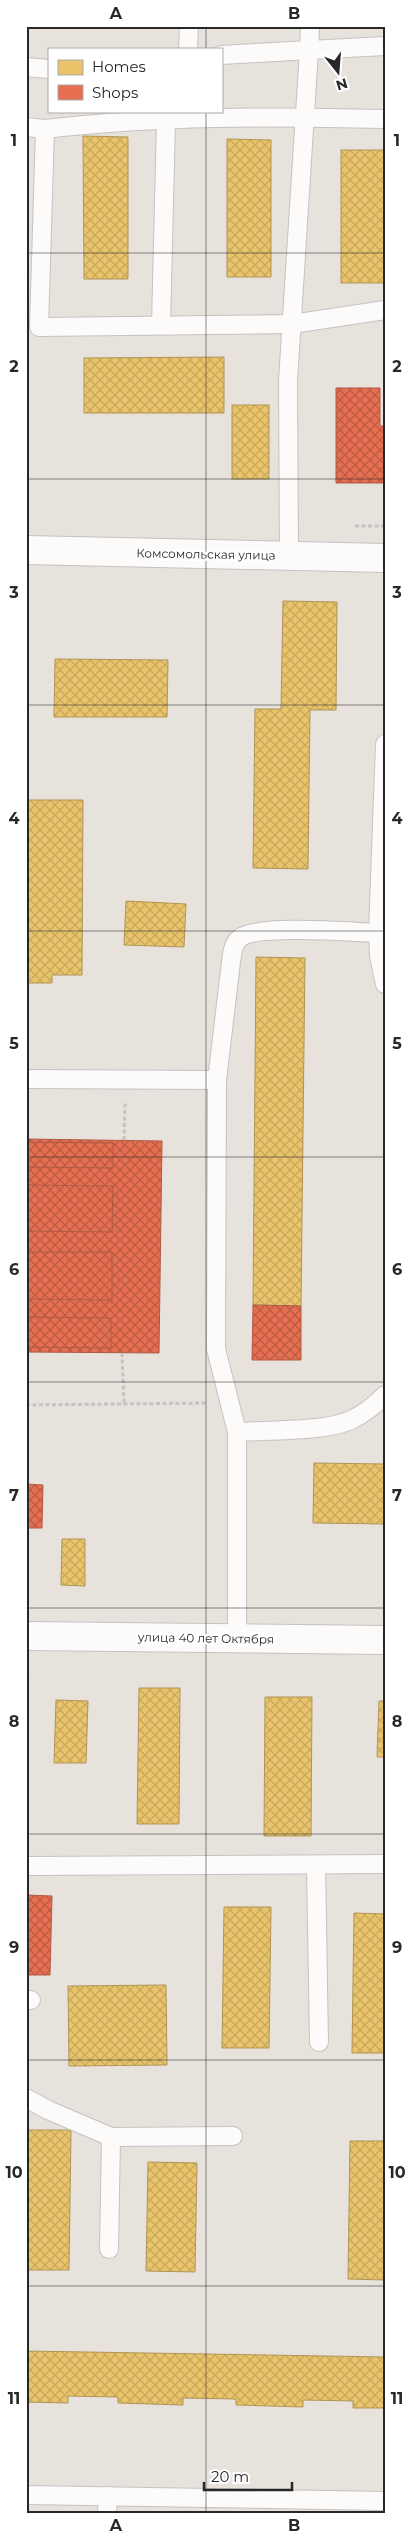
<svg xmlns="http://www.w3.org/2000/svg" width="411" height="2539" font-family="Montserrat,sans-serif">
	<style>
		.homes { fill: url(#homes-cross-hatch); stroke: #af9556 }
		.shops { fill: url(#shops-cross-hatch); stroke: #ae5a45 }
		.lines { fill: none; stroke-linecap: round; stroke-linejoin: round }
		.service-casing { stroke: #c5c2c3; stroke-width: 20 }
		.minor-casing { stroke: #c5c2c3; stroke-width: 30 }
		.path { stroke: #c4c3c3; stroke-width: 3; stroke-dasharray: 4 2.5; stroke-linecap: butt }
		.service { stroke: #fcfbfa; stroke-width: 18 }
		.minor { stroke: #fcfbfa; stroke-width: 28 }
		.grid { fill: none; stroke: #282828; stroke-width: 1; stroke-opacity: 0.55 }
		.labels { text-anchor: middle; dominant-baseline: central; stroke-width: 5; stroke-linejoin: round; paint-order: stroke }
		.street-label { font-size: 12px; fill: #282828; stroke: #fff }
		.neatline { fill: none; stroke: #282828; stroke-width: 2 }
		.grid-label { font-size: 16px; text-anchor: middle; font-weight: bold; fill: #282828 }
	</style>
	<defs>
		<pattern id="homes-cross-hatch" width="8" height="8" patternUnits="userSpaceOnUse" patternTransform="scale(1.25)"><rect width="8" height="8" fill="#e9c46a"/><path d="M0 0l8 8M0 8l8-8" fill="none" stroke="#c8a85c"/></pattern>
		<pattern id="shops-cross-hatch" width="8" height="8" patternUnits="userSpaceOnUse" patternTransform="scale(1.25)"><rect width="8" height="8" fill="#e76f51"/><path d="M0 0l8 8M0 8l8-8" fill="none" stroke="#bb5b43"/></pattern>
	</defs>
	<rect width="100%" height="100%" fill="#e8e2dc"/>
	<!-- homes -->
	<g class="homes">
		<polygon points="83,136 128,137 128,279 84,279"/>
		<polygon points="227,139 271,140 271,277 227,277"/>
		<rect x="341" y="150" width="44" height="133"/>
		<polygon points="224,357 224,413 84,413 84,358"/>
		<rect x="232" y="405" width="37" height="74"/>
		<polygon points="283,601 337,602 336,710 310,710 308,869 253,868 255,709 281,709"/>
		<polygon points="55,659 168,660 167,717 54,717"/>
		<polygon points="26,800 83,800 82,975 52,975 52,983 26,983"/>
		<polygon points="126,901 186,904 184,947 124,945"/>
		<polygon points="256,957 305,958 301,1306 253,1305"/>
		<polygon points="314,1463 385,1464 385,1524 313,1523"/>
		<polygon points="62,1539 85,1539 85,1586 61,1585"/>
		<polygon points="139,1688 180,1688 179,1824 137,1824"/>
		<polygon points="265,1697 312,1697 311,1836 264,1836"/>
		<polygon points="56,1700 88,1701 86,1763 54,1763"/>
		<polygon points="379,1701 385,1701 385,1757 377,1757"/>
		<polygon points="224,1907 271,1907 269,2048 222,2048"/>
		<polygon points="354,1913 385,1914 385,2053 352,2053"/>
		<polygon points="166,1985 167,2065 69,2066 68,1986"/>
		<polygon points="26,2130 71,2130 69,2270 26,2270"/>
		<polygon points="350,2141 385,2141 385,2280 348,2279"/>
		<polygon points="148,2162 197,2163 195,2272 146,2271"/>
		<polygon points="26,2351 385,2357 385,2408 353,2408 353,2401 303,2400 303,2407 270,2406 236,2405 236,2399 183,2398 183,2405 118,2403 118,2397 68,2396 68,2403 26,2402"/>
	</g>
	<!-- shops -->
	<g class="shops">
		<polygon points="336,388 380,388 380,426 385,426 385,483 336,483"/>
		<polygon points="26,1139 162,1141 159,1353 26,1352"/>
		<polygon points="26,1142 113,1143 113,1168 26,1167"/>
		<polygon points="26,1185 113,1186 112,1232 26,1231"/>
		<polygon points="26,1252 112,1252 112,1300 26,1299"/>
		<polygon points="253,1305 301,1306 301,1360 252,1360"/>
		<polygon points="26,1317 111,1318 111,1348 26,1347"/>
		<polygon points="26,1484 43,1485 42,1528 26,1528"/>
		<polygon points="26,1895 52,1896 50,1975 26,1975"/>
	</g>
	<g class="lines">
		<defs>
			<g id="service">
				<polyline points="188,49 189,26"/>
				<polyline points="221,55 309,50 310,26"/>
				<polyline points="26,67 49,69"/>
				<path d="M385,119C272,116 157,116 45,129L39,327L292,324L385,310"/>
				<polyline points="26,127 45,129"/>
				<polyline points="161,325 166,121"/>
				<polyline points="289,555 288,381 309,50 385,46"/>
				<polyline points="378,933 379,956 385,984"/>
				<polyline points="26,1079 217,1080"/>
				<path d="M237,1432C266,1430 325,1432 351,1420C364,1414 375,1405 385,1395"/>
				<path d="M237,1638V1432L216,1349L217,1080L231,962C232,954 233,943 240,938C257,924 352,932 378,933L385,744"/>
				<polyline points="316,1865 319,2042"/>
				<polyline points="26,1866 385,1864"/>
				<polyline points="26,2000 31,2000"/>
				<polyline points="26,2098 48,2110 111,2137 109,2249"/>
				<polyline points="111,2137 233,2136"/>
				<polyline points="26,2495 385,2501"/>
				<polyline points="107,2513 108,2496"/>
			</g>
			<g id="minor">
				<polyline points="26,550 385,558"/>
				<polyline points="26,1636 385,1640"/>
			</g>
		</defs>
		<!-- service casing -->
		<use href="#service" class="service-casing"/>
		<!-- minor casing -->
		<use href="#minor" class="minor-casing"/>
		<!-- path -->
		<g class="path">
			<polyline points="355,526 385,526"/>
			<polyline points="124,1140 125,1103"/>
			<polyline points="122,1353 124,1404"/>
			<polyline points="26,1405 206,1403"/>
			<polyline points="26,1666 29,1678"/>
		</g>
		<!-- service -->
		<use href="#service" class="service"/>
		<!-- minor -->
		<use href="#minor" class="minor"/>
	</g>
	<!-- grid -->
	<path class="grid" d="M206,26V49M206,111V2513M26,253H385M26,479H385M26,705H385M26,931H385M26,1157H385M26,1382H385M26,1608H385M26,1834H385M26,2060H385M26,2286H385"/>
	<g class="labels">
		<!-- street labels -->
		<g class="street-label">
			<text transform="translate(206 554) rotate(1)">Комсомольская улица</text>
			<text transform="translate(206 1638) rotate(1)">улица 40 лет Октября</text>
		</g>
	</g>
	<!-- border -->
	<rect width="411" height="2539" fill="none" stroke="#ffffff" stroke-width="55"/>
	<!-- legend -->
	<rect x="48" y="48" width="175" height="65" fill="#ffffff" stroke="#a9a9a9"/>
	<rect x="58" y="60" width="25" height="15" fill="#e9c46a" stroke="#a9a9a9"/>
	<text x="92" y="72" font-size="15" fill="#282828">Homes</text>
	<rect x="58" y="85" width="25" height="15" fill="#e76f51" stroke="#a9a9a9"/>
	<text x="92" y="98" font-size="15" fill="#282828">Shops</text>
	<!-- north arrow -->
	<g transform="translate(338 72) rotate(163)" stroke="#ffffff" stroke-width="4" paint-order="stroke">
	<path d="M0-4L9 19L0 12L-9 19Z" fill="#282828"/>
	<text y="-8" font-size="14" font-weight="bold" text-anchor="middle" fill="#282828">N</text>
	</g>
	<!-- scale -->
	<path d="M204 2482v8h88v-8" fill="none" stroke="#282828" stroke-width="2.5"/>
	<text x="211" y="2482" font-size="15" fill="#282828" stroke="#ffffff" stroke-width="4" paint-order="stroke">20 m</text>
	<rect x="28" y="28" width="356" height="2484" class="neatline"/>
	<g class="grid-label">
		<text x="116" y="19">A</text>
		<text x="294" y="19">B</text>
		<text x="14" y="146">1</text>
		<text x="397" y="146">1</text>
		<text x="14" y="372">2</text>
		<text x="397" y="372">2</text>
		<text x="14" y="598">3</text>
		<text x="397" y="598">3</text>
		<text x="14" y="824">4</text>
		<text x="397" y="824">4</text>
		<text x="14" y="1049">5</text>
		<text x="397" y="1049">5</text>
		<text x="14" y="1275">6</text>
		<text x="397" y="1275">6</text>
		<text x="14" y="1501">7</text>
		<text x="397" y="1501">7</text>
		<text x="14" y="1727">8</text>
		<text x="397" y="1727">8</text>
		<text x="14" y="1953">9</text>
		<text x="397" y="1953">9</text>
		<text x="14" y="2178">10</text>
		<text x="397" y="2178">10</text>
		<text x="14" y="2404">11</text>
		<text x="397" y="2404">11</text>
		<text x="116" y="2531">A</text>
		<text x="294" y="2531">B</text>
	</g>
</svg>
